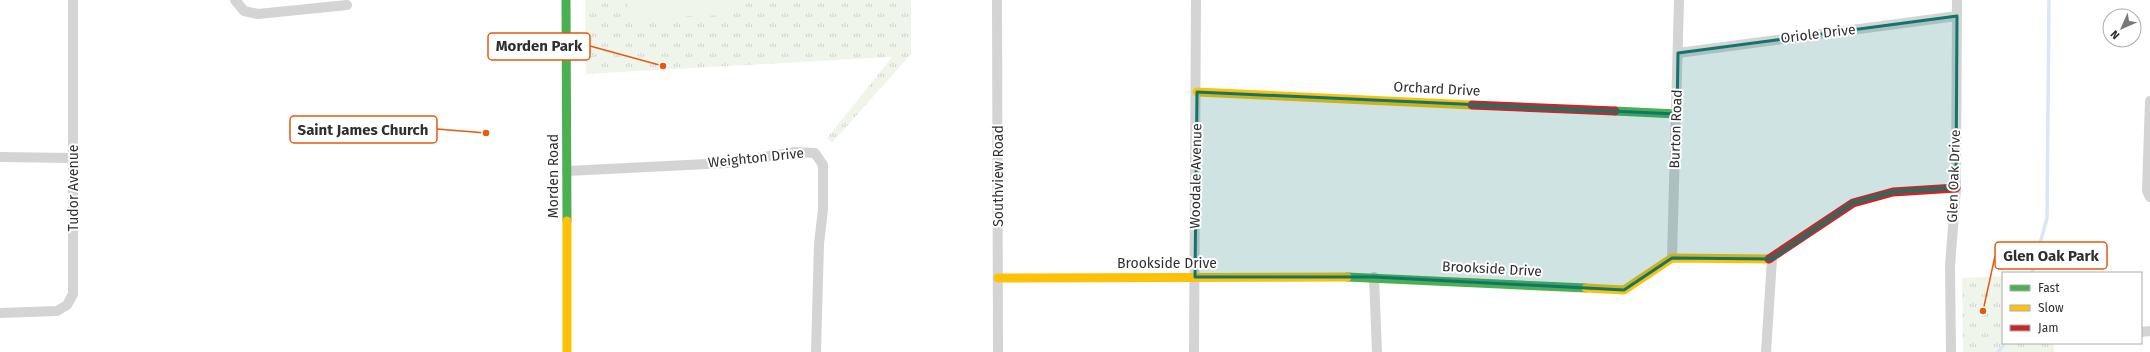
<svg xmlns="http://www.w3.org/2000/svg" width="2150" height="352" font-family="'Fira Sans',sans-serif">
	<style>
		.park { fill: url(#park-tufts) }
		.pitch { fill: #f0f5ec }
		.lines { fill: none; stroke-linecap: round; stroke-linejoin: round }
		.stream { stroke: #d8e7f4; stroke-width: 3.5 }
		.street { stroke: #d4d4d4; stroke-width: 10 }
		.fast { stroke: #4caf50; stroke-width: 9 }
		.slow { stroke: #ffc107; stroke-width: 9 }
		.jam { stroke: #c62828; stroke-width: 9 }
		.marked { fill: #0f766e; fill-opacity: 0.2; stroke: #0f766e; stroke-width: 3; stroke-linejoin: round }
		.labels { text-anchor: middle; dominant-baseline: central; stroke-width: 4; stroke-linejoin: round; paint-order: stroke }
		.street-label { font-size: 14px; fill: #2f2f2f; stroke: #fff }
		.leader { fill: none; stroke: #e8590c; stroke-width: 1.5 }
		.callout-dot { fill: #e8590c; stroke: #fff; stroke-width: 1.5 }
		.callout { fill: #fff; stroke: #e8590c; stroke-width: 1.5 }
		.callout-label { font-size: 15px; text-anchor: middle; font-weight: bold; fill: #2f2f2f }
	</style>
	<defs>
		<pattern id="park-tufts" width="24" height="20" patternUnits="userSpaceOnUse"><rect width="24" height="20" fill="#f0f5ec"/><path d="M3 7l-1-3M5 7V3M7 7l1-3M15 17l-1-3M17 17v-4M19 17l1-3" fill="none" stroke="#ced2cb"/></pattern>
	</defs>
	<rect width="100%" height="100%" fill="#fff"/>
	<!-- park -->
	<g class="park">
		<polygon points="585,0 911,0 911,54 832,143 827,138 892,57 586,74"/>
		<polygon points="2003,276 2003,343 2053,343 2054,352 1963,352 1962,278"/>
	</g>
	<!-- pitch -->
	<polygon class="pitch" points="628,0 730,0 725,15 628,18"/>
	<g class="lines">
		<!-- stream -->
		<g class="stream">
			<polyline points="2032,273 2047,218 2049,0"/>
			<polyline points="1998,352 2005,343"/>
		</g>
		<!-- street -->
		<g class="street">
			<polyline points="235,0 244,11 258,14 347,5"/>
			<polyline points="997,0 998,352"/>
			<polyline points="1678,53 1957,16"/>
			<polyline points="2150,101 2147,191 2150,197"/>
			<polyline points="0,157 73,158"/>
			<polyline points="567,171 727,163 795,152 815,153 823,165 823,209 819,244 816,352"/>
			<polyline points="1672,258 1679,0"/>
			<polyline points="1374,277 1377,352"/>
			<polyline points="0,313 57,311 67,305 73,294 73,0"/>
			<polyline points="2141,332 2150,331"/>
			<polyline points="1194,352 1196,0"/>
			<polyline points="1766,352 1772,259"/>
			<polyline points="1951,352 1950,266 1956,188 1957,0"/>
		</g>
		<!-- fast -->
		<g class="fast">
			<polyline points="566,0 567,221"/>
			<polyline points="1615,111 1677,114"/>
			<polyline points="1347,277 1586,288"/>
		</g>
		<!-- slow -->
		<g class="slow">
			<polyline points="1197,92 1472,105"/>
			<polyline points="567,221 567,352"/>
			<polyline points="998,278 1347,277"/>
			<polyline points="1586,288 1624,290 1672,258 1769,259"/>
		</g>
		<!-- jam -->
		<g class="jam">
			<polyline points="1472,105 1615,111"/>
			<polyline points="1769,259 1853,203 1893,192 1956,188"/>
		</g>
	</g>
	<!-- marked area -->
	<path class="marked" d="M1957,16L1956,188L1893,192L1853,203L1772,259L1672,258L1624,290L1374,277H1195L1197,92L1677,114L1678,53Z"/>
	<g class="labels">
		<!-- street labels -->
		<g class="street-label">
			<text transform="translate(1818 34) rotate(-7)">Oriole Drive</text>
			<text transform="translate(1437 89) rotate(3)">Orchard Drive</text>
			<text transform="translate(1676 129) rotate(-88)">Burton Road</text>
			<text transform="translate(756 158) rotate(-6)">Weighton Drive</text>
			<text transform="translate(553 176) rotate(-90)">Morden Road</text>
			<text transform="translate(998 176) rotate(-90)">Southview Road</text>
			<text transform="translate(1196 176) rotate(-89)">Woodale Avenue</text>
			<text transform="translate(1954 176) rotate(-88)">Glen Oak Drive</text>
			<text transform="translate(73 188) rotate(-90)">Tudor Avenue</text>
			<text x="1167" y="263">Brookside Drive</text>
			<text transform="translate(1492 269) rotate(3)">Brookside Drive</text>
		</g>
	</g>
	<!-- callouts -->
	<path class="leader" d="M663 66L590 46M486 133L437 129M1983 311L1995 256"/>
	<g class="callout-dot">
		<circle cx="663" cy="66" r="4"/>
		<circle cx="486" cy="133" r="4"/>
		<circle cx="1983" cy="311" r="4"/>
	</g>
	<g class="callout">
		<rect x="488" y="33" width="102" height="27" rx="4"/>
		<rect x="290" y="116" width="147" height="27" rx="4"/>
		<rect x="1995" y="242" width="112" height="27" rx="4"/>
	</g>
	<g class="callout-label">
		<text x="539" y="51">Morden Park</text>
		<text x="363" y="135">Saint James Church</text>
		<text x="2051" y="261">Glen Oak Park</text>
	</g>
	<!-- legend -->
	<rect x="2002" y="272" width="140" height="72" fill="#ffffff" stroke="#acacac"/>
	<rect x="2010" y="285" width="20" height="6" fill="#4caf50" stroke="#acacac"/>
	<text x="2038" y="292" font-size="12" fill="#2f2f2f">Fast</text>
	<rect x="2010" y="305" width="20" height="6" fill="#ffc107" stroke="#acacac"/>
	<text x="2038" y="312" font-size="12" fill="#2f2f2f">Slow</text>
	<rect x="2010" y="325" width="20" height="6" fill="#c62828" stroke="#acacac"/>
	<text x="2038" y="332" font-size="12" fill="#2f2f2f">Jam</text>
	<!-- north arrow -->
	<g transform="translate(2122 28) rotate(225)"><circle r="19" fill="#ffffff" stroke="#acacac"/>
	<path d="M0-3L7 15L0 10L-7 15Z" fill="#787878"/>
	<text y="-6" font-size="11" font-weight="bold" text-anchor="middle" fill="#2f2f2f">N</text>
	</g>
</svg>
